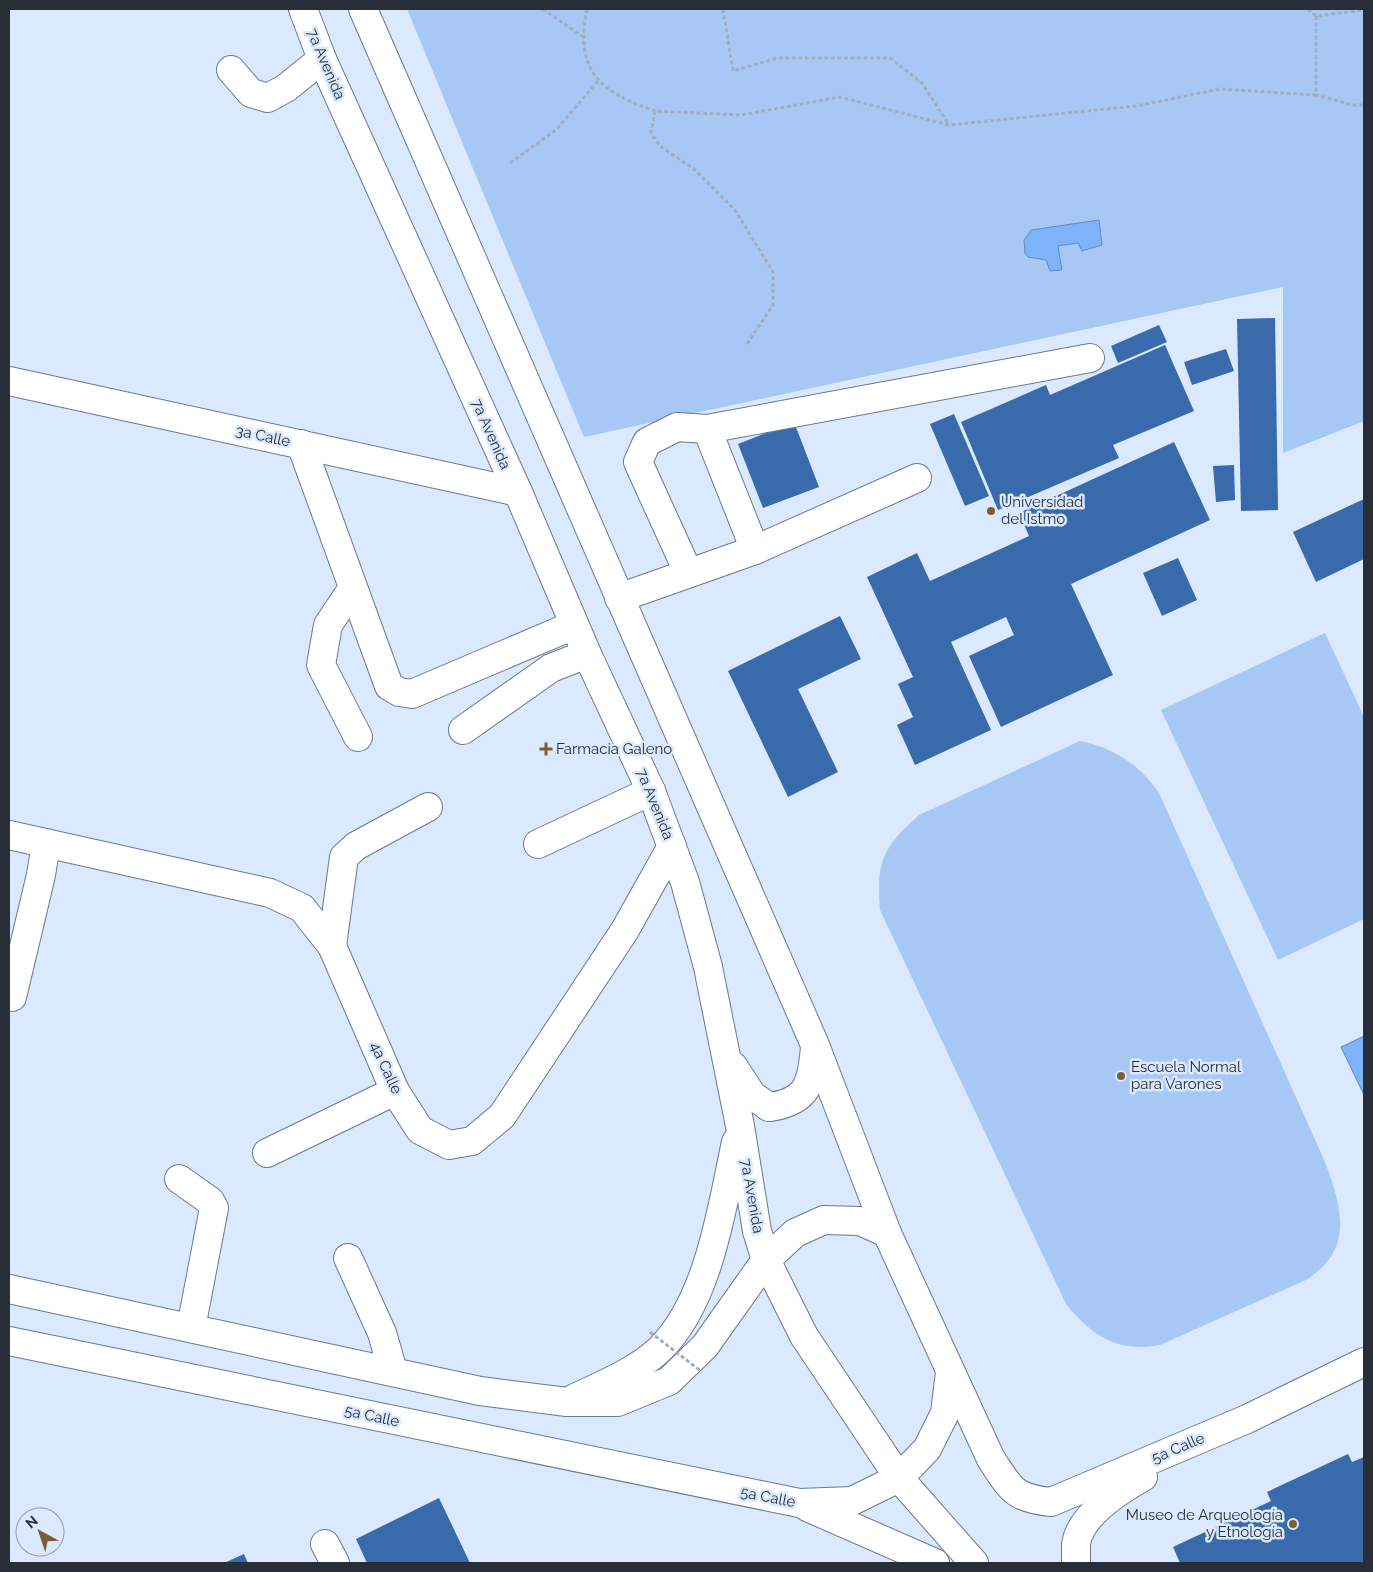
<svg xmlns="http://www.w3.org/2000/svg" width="1373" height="1572" font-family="Raleway,sans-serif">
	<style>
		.green { fill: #a7c8f5 }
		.water { fill: #7eb2f9; stroke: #648abf }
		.building { fill: #396aab }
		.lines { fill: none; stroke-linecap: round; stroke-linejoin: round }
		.minor-casing { stroke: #687990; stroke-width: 30 }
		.major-casing { stroke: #687990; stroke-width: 30 }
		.path { stroke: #a2aec0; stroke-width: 3; stroke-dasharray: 4 2.5; stroke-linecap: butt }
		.minor { stroke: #fff; stroke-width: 28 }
		.major { stroke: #fff; stroke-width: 28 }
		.path-bridge { stroke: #a2aec0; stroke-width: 3; stroke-dasharray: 4 2.5; stroke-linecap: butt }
		.poi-dot { fill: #7b5e31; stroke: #dae9fe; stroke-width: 2 }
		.labels { text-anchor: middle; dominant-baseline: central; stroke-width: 5; stroke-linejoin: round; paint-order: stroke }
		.street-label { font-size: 15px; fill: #272e38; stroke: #dae9fe }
		.poi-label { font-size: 15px; fill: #272e38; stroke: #dae9fe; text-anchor: start }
	</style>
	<rect width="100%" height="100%" fill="#dae9fe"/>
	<!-- green -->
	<g class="green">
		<polygon points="407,9 1364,9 1364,421 1283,453 1283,287 584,437"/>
		<polygon points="1325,633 1364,717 1364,919 1278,960 1161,710"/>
		<path d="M1080,741C1114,748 1139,764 1159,793L1322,1155C1335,1187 1353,1233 1326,1263C1321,1269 1314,1274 1308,1279L1160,1345C1118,1353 1092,1336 1066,1304L880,910C876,862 883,847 919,815Z"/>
	</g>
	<!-- water -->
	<g class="water">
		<polygon points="1099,220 1102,245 1082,251 1078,243 1058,246 1062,270 1050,271 1046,260 1028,257 1025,253 1024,240 1031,230"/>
		<polygon points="1364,1036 1364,1095 1341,1047"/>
	</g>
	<!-- building -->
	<g class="building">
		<polygon points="1275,318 1278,510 1241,511 1237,319"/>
		<polygon points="1159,325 1167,342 1118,363 1111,346"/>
		<polygon points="1165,345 1194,411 1113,445 1119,458 998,510 961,422 1046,385 1050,395"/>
		<polygon points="1226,349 1234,371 1192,385 1184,362"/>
		<polygon points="954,414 989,496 965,506 930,424"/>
		<polygon points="794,422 819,487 763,508 738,444"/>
		<polygon points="1174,442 1210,520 1071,584 1113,675 1001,727 969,656 1014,635 1006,617 951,642 991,730 915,765 897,725 913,717 898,684 913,677 867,577 917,553 930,581 1029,536 1019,513"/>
		<polygon points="1234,465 1235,500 1216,502 1213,466"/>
		<polygon points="1364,499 1364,559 1316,582 1293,532"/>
		<polygon points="1178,558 1197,600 1162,616 1143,573"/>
		<polygon points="840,616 861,659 798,689 838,772 788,797 728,671"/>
		<polygon points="1348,1454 1352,1462 1364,1457 1364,1563 1180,1563 1173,1547 1271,1501 1267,1492"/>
		<polygon points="439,1498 470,1563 367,1563 356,1539"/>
		<polygon points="244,1554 248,1563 224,1563"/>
	</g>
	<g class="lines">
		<defs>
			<g id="minor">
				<polyline points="231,70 251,93 268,98 286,88 322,59"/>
				<polyline points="9,381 518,492"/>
				<polyline points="707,429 1090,358"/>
				<polyline points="301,444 389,686 399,692 412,694 574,625"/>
				<polyline points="688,572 638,462 647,442 677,427 707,429 755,550"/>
				<polyline points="352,589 328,625 321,665 358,737"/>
				<polyline points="619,598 755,550 917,478"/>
				<polyline points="463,730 551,668 587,654"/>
				<polyline points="9,835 270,893 302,908 332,946 395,1091 420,1130 449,1145 472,1141 502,1116 625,930 672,846"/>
				<polyline points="538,844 651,791"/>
				<polyline points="332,946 344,857 356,846 428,807"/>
				<polyline points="12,997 41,875 46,843"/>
				<polyline points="267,1153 395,1091"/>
				<polyline points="179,1179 210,1201 214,1208 191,1328"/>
				<polyline points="348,1258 382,1333 393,1371"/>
				<polyline points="325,1544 335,1563"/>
			</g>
			<g id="major">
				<polyline points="303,9 322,59 518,492 587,654 651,791 685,882 708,967 740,1126 757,1231 766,1260 804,1336 899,1478 974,1563"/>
				<path d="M363,9L815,1045L887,1233L991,1459C1011,1489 1013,1498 1051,1502L1247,1419L1364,1362"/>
				<path d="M733,1066L752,1095L769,1107C808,1102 812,1083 815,1047"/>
				<polyline points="9,1289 480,1391 567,1402 618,1402 669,1381 705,1346 766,1260 795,1233 824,1220 860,1221 887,1233"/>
				<polyline points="9,1341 799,1503 852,1501 899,1478 927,1449 945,1413 950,1372"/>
				<path d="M573,1399C602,1385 635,1372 659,1350C709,1302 722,1207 736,1142"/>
				<polyline points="807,1507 935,1563"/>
				<path d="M1076,1563C1076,1557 1076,1550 1076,1544C1080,1515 1120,1490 1143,1477"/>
			</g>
		</defs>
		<!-- minor casing -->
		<use href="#minor" class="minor-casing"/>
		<!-- major casing -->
		<use href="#major" class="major-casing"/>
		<!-- path -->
		<g class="path">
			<polyline points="543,9 582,36"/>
			<path d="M587,9C574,71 600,92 655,111"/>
			<polyline points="723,9 733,71 778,58 890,58 922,83 949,125"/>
			<polyline points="1308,9 1316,16 1364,10"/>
			<polyline points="1316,16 1316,95 1352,105 1364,105"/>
			<polyline points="510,163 557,129 599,80"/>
			<polyline points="747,344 773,305 773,272 735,210 694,169 660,146 651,133 655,111 741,115 840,97 949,125 1136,106 1220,89 1316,95"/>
		</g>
		<!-- minor -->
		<use href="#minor" class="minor"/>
		<!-- major -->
		<use href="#major" class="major"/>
		<!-- path-bridge -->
		<polyline class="path-bridge" points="650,1332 702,1372"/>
	</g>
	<!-- markers -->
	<g class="poi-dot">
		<circle cx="991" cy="511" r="5"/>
		<path d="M543.5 741.5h5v5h5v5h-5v5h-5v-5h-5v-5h5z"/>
		<circle cx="1121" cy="1076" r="5"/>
		<circle cx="1293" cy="1524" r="5"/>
	</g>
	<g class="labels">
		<!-- street labels -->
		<g class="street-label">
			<text transform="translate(326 64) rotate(67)">7a Avenida</text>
			<text transform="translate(491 434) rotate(66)">7a Avenida</text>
			<text transform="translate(263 436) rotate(12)">3a Calle</text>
			<text transform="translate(655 804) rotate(68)">7a Avenida</text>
			<text transform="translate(386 1068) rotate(65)">4a Calle</text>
			<text transform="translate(752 1196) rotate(80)">7a Avenida</text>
			<text transform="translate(372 1416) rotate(12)">5a Calle</text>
			<text transform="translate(1178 1448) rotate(-23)">5a Calle</text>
			<text transform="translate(768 1497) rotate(11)">5a Calle</text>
		</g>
		<!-- poi labels -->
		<g class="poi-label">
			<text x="1001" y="502">Universidad<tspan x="1001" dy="17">del Istmo</tspan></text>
			<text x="556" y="749">Farmacia Galeno</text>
			<text x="1131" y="1067">Escuela Normal<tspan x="1131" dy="17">para Varones</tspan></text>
			<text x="1283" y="1515" text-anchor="end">Museo de Arqueología<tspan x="1283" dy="17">y Etnología</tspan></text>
		</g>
	</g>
	<!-- border -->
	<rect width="1373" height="1572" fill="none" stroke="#272e38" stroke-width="20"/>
	<!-- north arrow -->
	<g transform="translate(40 1532) rotate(320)"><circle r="24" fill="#dae9fe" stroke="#929eaf"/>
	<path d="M0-4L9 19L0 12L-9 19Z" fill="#7b5e31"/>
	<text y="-8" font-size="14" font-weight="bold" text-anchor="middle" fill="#272e38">N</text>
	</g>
</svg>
